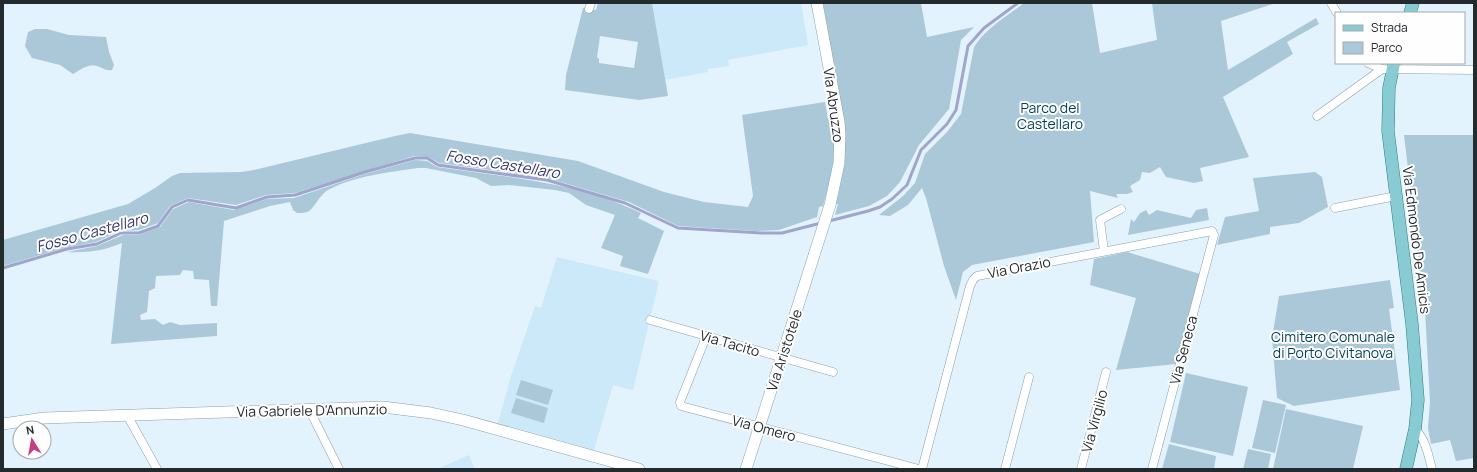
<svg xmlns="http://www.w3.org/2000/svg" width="1477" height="472" font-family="Manrope,sans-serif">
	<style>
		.built { fill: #cbe9f8 }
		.green { fill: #abc8d8; fill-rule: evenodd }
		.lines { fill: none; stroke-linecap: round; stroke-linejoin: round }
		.stream { stroke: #a1a5cc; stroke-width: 3 }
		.street-casing { stroke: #8ca0ab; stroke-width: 9 }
		.secondary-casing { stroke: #8ca0ab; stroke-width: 12 }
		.primary-casing { stroke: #317c86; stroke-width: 13 }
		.street { stroke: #fff; stroke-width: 8 }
		.secondary { stroke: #fff; stroke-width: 11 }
		.primary { stroke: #88cbd3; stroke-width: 12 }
		.labels { text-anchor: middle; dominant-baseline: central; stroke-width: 4; stroke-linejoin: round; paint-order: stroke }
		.street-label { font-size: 14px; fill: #232b2f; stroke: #fefefe }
		.park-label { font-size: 14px; fill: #013f57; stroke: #fefefe }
		.water-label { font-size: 15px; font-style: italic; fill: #37386b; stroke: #fefefe }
	</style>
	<rect width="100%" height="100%" fill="#e2f3fd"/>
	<!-- built -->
	<g class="built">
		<polygon points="652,3 801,3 808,45 728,60 729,66 708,69 708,72 665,80"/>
		<polygon points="557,257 659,281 633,390 613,385 594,450 498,423 510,379 535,306 541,308"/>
		<polygon points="469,455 475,469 437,469"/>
	</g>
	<!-- green -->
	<g class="green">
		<path d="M598,3H652L668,96L639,100L565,90L566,75L583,8L596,10ZM600,36L638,42L634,68L599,63V59L597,57Z"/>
		<path d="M823,3H921L927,37L974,27L961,40L949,109L919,145L900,182L887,196L869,206L835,215L838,204H836C843,178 846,151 844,124Z"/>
		<path d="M1024,3H1092L1100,53L1157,40L1152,3H1276L1221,21L1228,70L1316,18L1319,24L1287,42L1293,54L1223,97L1249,157L1200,168L1203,181L1194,183L1166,177L1160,167L1150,173L1142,172L1140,180L1130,186L1133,192L1127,194H1116L1118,198L1090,191L1094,242L972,265L963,272L956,300L944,266L926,198L922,188L908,205L890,216L879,215L903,196L915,183L925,154L947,132L961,114L974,47C986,28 1006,17 1024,3Z"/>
		<path d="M35,29H47L69,35L106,37L109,52L114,65L112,70C104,71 104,68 97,66C89,63 80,70 73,74L60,65L32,58L25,46L28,32Z"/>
		<polygon points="825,102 828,119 832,119 834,136 834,153 832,173 823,206 819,207 817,217 779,230 756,231 678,226 629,202 547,178 439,163 428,157 414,156 295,193 266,195 236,205 188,198 170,206 158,223 139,230 120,231 96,242 64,248 3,266 3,240 128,204 155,188 172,176 180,173 241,172 254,170 395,136 410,133 578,161 664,192 704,202 748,207 753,196 742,115"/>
		<polygon points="1404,135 1474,135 1474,458 1456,461 1450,440 1431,444 1428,428 1430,402 1425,310"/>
		<path d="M415,160L427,161L437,167C506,177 578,182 641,213L638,218L664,231L648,274L620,266L623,256L601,248L615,215L586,205L569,193L555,190L509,185L491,186L476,178L426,168H418C390,172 355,176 330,189C319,194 314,210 307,212C304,213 300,213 297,213L293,210L290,202L270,206L224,221L217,306H211L209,280L194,279L193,271L183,270L180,275L156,276L155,288L149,291L147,312L140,315L141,320L155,319L163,325L170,322L180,325L217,323V336L111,344L122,243C103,251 87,253 67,252L97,246L123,235H139L160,227L173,209L189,202L234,210L267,199L294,198L365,174Z"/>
		<polygon points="1315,172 1322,177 1328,207 1299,223 1270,227 1270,234 1217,245 1225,217 1259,211 1253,178"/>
		<polygon points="1207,208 1209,220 1128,235 1131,219 1134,222 1140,213 1146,210 1149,215 1157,210 1191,218 1196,210"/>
		<polygon points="1127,252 1200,274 1176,364 1116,370 1136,298 1090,285 1094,259"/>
		<polygon points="1390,280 1394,308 1389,309 1400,390 1294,406 1277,398 1272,338 1279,296"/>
		<polygon points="1186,373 1248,387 1233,456 1170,442"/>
		<polygon points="521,380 553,390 548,405 516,395"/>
		<polygon points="516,398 548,408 544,423 511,413"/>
		<polygon points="1263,400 1286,405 1275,453 1252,448"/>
		<polygon points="1286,409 1363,426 1353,469 1273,469"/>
		<polygon points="1169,444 1216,456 1214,469 1162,469"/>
		<polygon points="1248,449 1271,454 1268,469 1243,469"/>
	</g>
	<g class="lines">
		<!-- stream -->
		<g class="stream">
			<polyline points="829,221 868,211 880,207 892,199 907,185 921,150 947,124 956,110 968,46 984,28 1018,3"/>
			<polyline points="3,268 67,249 97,244 121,233 139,233 158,226 172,207 188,200 236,208 267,197 295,195 365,172 415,158 427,158 438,165 547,180 625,203 678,228 761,233 782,233 821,223"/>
		</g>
		<defs>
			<g id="street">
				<polyline points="1331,3 1337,13"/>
				<polyline points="589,9 591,3"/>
				<polyline points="1368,63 1382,69 1474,70"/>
				<polyline points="1317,116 1382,69"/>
				<polyline points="1335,208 1396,196"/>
				<polyline points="1104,251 1100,220 1121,209"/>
				<polyline points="650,320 833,372"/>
				<polyline points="706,337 680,402 681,406 919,469"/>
				<polyline points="309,409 339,469"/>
				<polyline points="127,415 157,469"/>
				<path d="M1415,429C1426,440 1428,454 1432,469"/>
				<polyline points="922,469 970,286 973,280 977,276 1212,231 1214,235 1152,469"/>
				<polyline points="1005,469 1029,377"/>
				<polyline points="1081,469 1106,372"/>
			</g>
			<g id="secondary">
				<polyline points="3,424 44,418 383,407 431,413 463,420 639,469"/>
				<polyline points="746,469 830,205 839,163 840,135 839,122 817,3"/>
			</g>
			<g id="primary">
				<polyline points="1410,13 1413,3"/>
				<polyline points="1394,63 1389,88 1388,131 1412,324 1418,400 1415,429 1406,469"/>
			</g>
		</defs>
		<!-- street casing -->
		<use href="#street" class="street-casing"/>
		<!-- secondary casing -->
		<use href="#secondary" class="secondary-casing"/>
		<!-- primary casing -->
		<use href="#primary" class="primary-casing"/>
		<!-- street -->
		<use href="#street" class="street"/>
		<!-- secondary -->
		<use href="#secondary" class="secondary"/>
		<!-- primary -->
		<use href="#primary" class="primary"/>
	</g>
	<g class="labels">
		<!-- street labels -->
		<g class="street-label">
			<text transform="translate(834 105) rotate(82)">Via Abruzzo</text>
			<text transform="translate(1417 240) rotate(83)">Via Edmondo De Amicis</text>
			<text transform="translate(1019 267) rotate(-11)">Via Orazio</text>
			<text transform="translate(730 343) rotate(16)">Via Tacito</text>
			<text transform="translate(784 350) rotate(-72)">Via Aristotele</text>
			<text transform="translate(1183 350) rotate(-75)">Via Seneca</text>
			<text transform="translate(312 410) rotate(-1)">Via Gabriele D'Annunzio</text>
			<text transform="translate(1094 421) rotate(-75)">Via Virgilio</text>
			<text transform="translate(764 428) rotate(15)">Via Omero</text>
		</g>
		<!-- park labels -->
		<g class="park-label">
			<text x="1050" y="107">Parco del<tspan x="1050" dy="16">Castellaro</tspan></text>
			<text x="1333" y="336">Cimitero Comunale<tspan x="1333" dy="16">di Porto Civitanova</tspan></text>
		</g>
		<!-- water labels -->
		<g class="water-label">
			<text transform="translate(503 164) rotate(9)">Fosso Castellaro</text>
			<text transform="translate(92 232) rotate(-15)">Fosso Castellaro</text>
		</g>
	</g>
	<!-- border -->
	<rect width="1477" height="472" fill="none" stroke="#232b2f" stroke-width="8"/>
	<!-- legend -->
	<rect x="1335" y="12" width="130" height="52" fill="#fefefe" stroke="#a6aaab"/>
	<rect x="1343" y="25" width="20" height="6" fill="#88cbd3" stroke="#a6aaab"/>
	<text x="1371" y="32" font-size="12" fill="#232b2f">Strada</text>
	<rect x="1343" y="42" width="20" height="12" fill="#abc8d8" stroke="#a6aaab"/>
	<text x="1371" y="52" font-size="12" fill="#232b2f">Parco</text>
	<!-- north arrow -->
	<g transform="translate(32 440) rotate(349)"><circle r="19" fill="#fefefe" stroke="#a6aaab"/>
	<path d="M0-3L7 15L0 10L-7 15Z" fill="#c53f81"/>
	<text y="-6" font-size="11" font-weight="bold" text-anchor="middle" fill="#232b2f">N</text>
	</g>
</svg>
